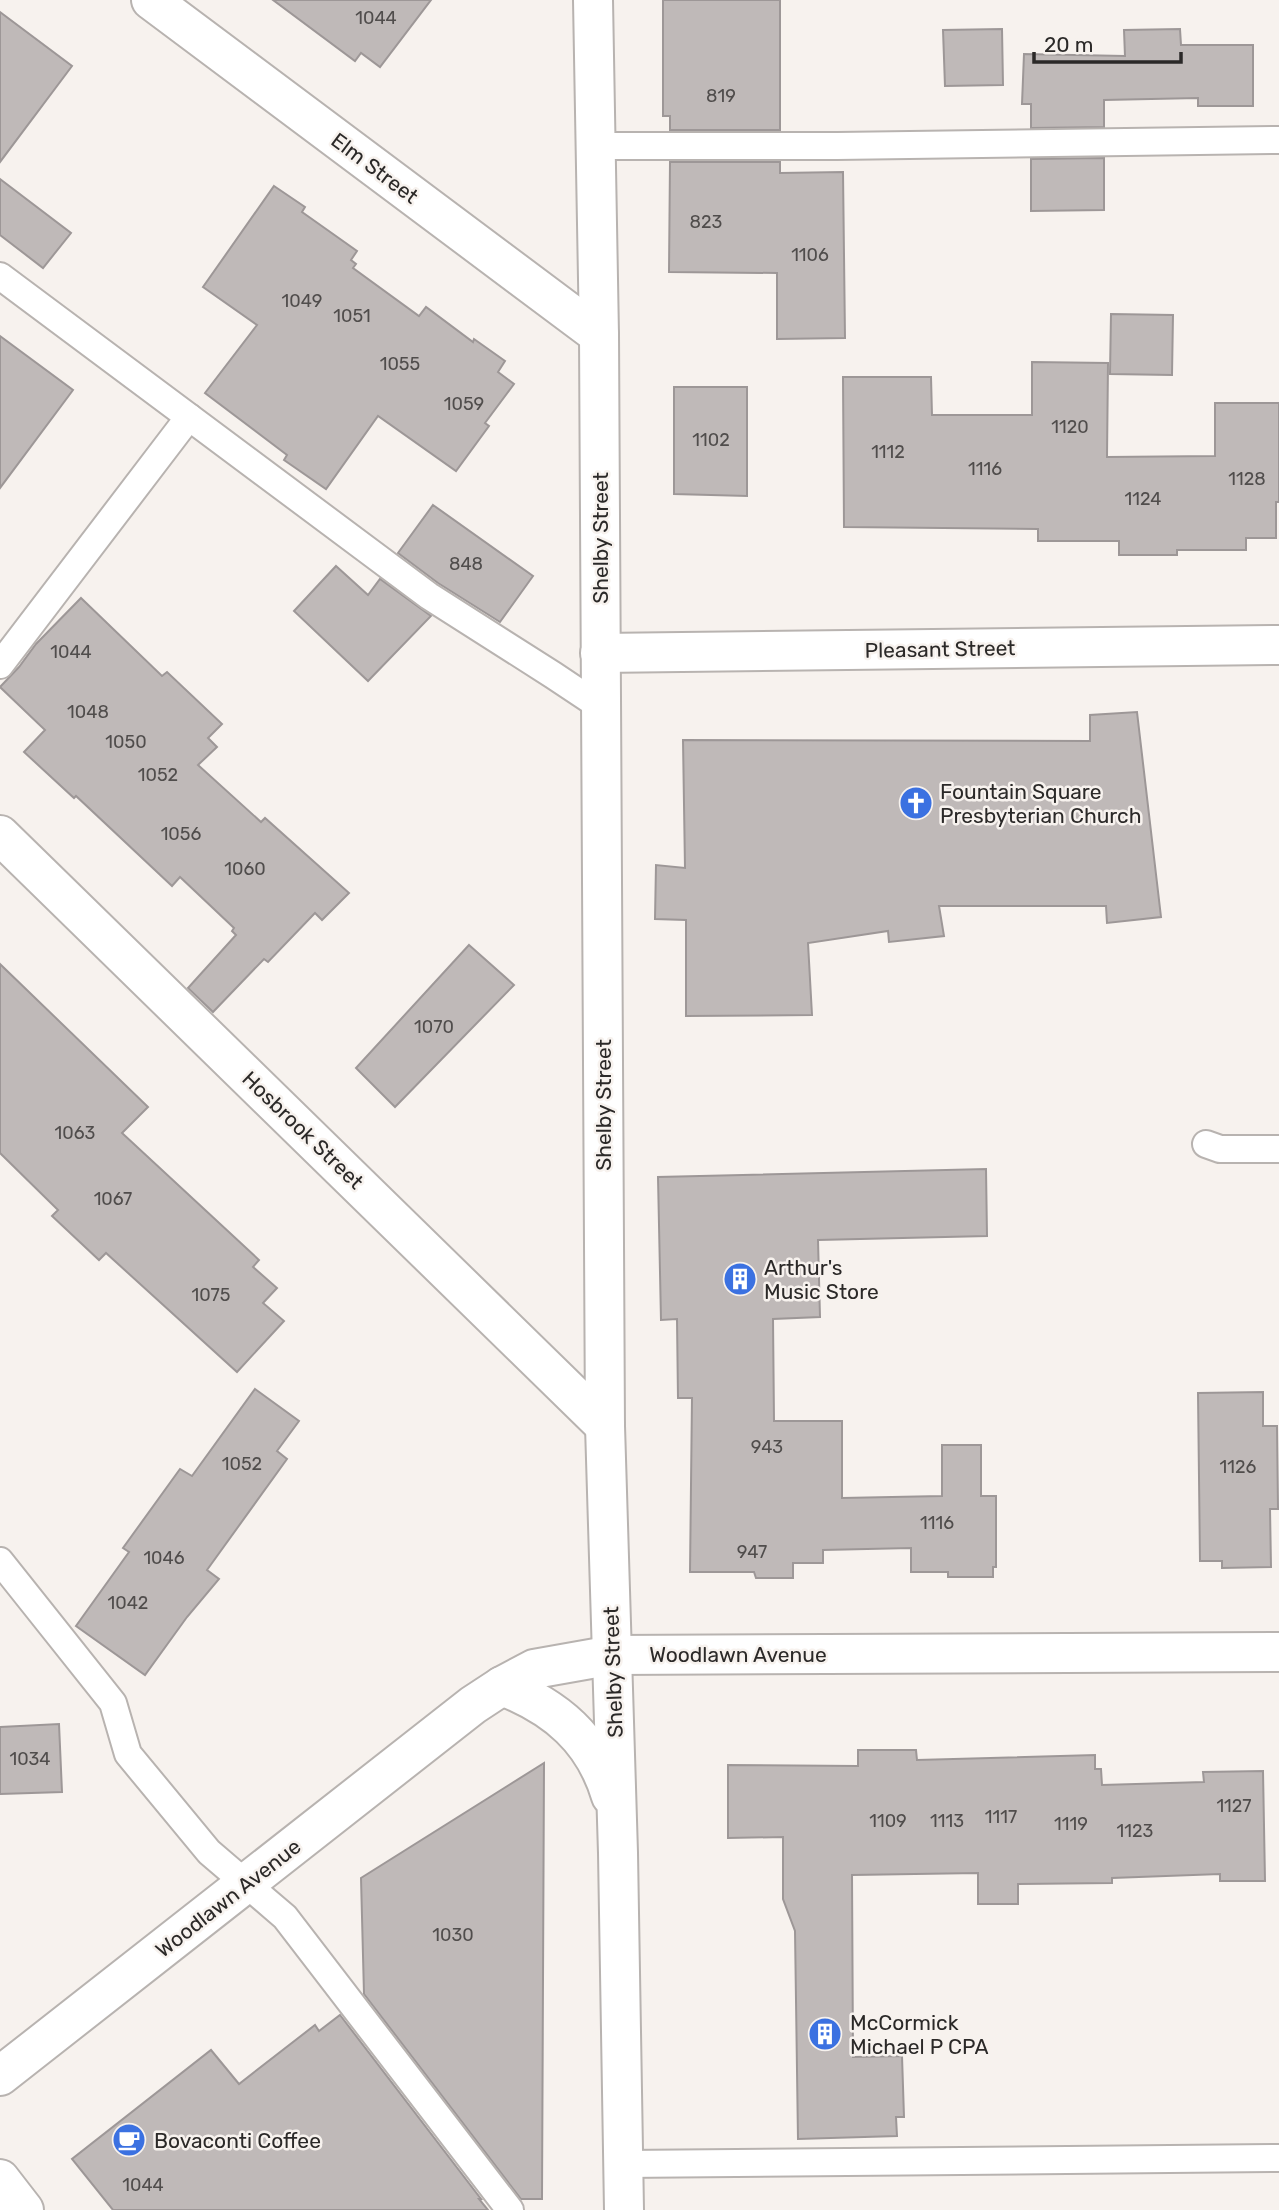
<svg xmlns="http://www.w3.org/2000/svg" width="1279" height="2210" font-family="Rubik,sans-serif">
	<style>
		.building { fill: #bfb9b8; stroke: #9d9797; stroke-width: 2 }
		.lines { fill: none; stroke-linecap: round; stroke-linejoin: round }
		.service-casing { stroke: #b8b3b0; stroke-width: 30 }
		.minor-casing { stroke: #b8b3b0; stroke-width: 42 }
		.tertiary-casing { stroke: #b8b3b0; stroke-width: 42 }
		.secondary-casing { stroke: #b8b3b0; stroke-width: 42 }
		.service { stroke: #fff; stroke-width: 26 }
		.minor { stroke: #fff; stroke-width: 38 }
		.tertiary { stroke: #fff; stroke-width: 38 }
		.secondary { stroke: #fff; stroke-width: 38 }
		.labels { text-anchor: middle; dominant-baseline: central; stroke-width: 5; stroke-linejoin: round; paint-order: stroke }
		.number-label { font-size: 18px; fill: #504d4c }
		.street-label { font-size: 21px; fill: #2b2928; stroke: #f7f2ee }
		.poi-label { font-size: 21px; fill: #2b2928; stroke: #f7f2ee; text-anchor: start }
	</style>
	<rect width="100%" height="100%" fill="#f7f2ee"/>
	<!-- building -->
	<g class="building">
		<polygon points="273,0 431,0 380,67 361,53 355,61"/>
		<polygon points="663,0 780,0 780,130 670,130 670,116 663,116"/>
		<polygon points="0,12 72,66 0,162"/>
		<polygon points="1002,29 1003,85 945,86 943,30"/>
		<polygon points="1180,29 1181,45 1253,45 1253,106 1198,106 1198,98 1104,100 1104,127 1031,128 1031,104 1022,104 1024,54 1125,56 1124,30"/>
		<polygon points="1104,158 1104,210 1031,211 1031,159"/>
		<polygon points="670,162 780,162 780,173 843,172 845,338 777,339 777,273 669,272"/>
		<polygon points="0,179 71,233 43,268 0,235"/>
		<polygon points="274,186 305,207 302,212 357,251 351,260 356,264 353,268 419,316 426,307 473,342 474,339 505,361 498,372 514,384 485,423 489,426 456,471 378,416 326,489 284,460 287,455 205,393 257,325 203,287"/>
		<polygon points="1111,314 1173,315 1172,375 1110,374"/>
		<polygon points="0,336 73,390 0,488"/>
		<polygon points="1032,362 1108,363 1107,457 1215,456 1215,403 1279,403 1279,502 1276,502 1276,538 1246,538 1246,550 1177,550 1177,555 1119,555 1119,541 1038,541 1038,529 844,527 843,377 931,377 932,415 1032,415"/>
		<polygon points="674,387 747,387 747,496 674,494"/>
		<polygon points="433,505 533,576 500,622 438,583 398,553"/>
		<polygon points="336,566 368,595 380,579 431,616 368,681 294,611"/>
		<polygon points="81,598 162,676 167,672 222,724 208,738 217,747 198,765 261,822 265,818 349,893 322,920 315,913 268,962 264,959 213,1012 188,988 236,935 232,931 234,928 180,877 172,886 76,796 74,798 24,752 45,730 0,687 19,667 36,644"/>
		<polygon points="1137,712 1161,917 1107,923 1106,906 939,906 944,936 889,942 888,931 808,943 812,1015 686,1016 686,920 655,919 656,865 685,868 683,740 1090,741 1090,715"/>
		<polygon points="469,945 514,985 395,1107 356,1068"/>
		<polygon points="0,964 148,1107 122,1133 259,1260 253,1267 277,1288 263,1303 284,1321 237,1372 106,1253 99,1260 52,1216 58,1210 0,1153"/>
		<polygon points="986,1169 987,1236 818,1240 820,1317 773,1319 774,1421 842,1421 842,1498 942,1496 942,1445 981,1445 981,1496 996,1496 996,1567 993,1567 993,1577 948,1577 948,1572 911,1572 911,1548 823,1550 823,1563 793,1563 793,1578 756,1578 754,1572 690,1572 692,1398 678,1398 677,1319 661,1320 658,1177"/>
		<polygon points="255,1389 299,1421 277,1451 287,1459 207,1570 219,1579 187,1617 145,1675 76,1626 129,1552 123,1548 180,1469 192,1476"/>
		<polygon points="1263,1392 1263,1426 1277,1426 1278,1509 1270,1509 1271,1567 1222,1568 1222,1561 1200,1561 1198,1393"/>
		<polygon points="59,1724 62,1792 0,1794 0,1727"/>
		<polygon points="858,1750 916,1750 917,1760 1095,1755 1095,1769 1101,1769 1102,1785 1204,1782 1203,1772 1263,1771 1265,1881 1220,1881 1220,1874 1112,1878 1112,1883 1018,1884 1018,1904 978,1904 978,1873 852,1875 853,2057 902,2056 904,2117 896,2117 897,2136 798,2139 795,1931 783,1899 783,1837 728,1838 728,1765 858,1766"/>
		<polygon points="544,1763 542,2199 521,2199 364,1994 361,1878"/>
		<polygon points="340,2015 481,2199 479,2199 488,2210 113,2210 72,2159 211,2050 239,2084 315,2025 319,2031"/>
	</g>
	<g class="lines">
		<defs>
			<g id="service">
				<polyline points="596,146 837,146 1279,140"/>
				<polyline points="0,276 429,596 553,675 601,707"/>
				<polyline points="0,665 189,417"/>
				<polyline points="1206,1144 1220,1149 1279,1149"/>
				<polyline points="0,1561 113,1703 128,1754 209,1852 285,1917 510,2210"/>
				<polyline points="623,2164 1279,2158"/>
			</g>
			<g id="minor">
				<polyline points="151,0 599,335"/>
				<polyline points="600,653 1279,645"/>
				<polyline points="0,835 605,1426"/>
				<polyline points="0,2076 473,1705 502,1686 534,1669 613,1655 1279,1652"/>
			</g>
			<polyline id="tertiary" points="0,2179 24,2210"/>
			<g id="secondary">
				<polyline points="593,0 599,335 605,1426 618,1853 624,2210"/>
				<path d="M502,1686C556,1707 594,1739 611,1796"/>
			</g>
		</defs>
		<!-- service casing -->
		<use href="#service" class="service-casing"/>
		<!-- minor casing -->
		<use href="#minor" class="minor-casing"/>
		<!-- tertiary casing -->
		<use href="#tertiary" class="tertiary-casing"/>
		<!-- secondary casing -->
		<use href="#secondary" class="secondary-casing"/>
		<!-- service -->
		<use href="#service" class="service"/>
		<!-- minor -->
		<use href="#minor" class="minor"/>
		<!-- tertiary -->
		<use href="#tertiary" class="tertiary"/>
		<!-- secondary -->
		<use href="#secondary" class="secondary"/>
	</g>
	<!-- icons -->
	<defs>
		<symbol id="church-disc" viewBox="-11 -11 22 22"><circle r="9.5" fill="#3b71e1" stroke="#f7f2ee"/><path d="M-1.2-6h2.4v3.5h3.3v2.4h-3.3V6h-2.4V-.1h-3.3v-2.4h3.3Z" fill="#fff"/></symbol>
		<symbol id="building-disc" viewBox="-11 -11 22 22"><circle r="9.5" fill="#3b71e1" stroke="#f7f2ee"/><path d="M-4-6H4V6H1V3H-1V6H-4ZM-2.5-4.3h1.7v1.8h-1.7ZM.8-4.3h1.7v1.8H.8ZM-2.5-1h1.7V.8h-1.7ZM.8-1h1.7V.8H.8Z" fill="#fff"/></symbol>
		<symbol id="cafe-disc" viewBox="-11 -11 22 22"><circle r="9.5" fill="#3b71e1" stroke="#f7f2ee"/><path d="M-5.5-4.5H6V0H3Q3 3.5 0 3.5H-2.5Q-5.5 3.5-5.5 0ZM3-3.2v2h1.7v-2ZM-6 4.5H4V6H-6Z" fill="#fff"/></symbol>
	</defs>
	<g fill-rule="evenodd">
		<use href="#church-disc" x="897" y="784" width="38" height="38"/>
		<use href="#building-disc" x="721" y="1260" width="38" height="38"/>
		<use href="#building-disc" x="806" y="2015" width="38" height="38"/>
		<use href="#cafe-disc" x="110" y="2121" width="38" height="38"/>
	</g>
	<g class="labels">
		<!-- number labels -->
		<g class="number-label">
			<text x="376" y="18">1044</text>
			<text x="721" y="96">819</text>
			<text x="706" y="222">823</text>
			<text x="810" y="255">1106</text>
			<text x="302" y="301">1049</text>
			<text x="352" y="316">1051</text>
			<text x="400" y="364">1055</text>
			<text x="464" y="404">1059</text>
			<text x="1070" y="427">1120</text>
			<text x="711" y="440">1102</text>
			<text x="888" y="452">1112</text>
			<text x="985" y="469">1116</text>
			<text x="1247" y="479">1128</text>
			<text x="1143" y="499">1124</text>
			<text x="466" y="564">848</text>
			<text x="71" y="652">1044</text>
			<text x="88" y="712">1048</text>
			<text x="126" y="742">1050</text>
			<text x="158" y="775">1052</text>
			<text x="181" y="834">1056</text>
			<text x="245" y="869">1060</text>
			<text x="434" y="1027">1070</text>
			<text x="75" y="1133">1063</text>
			<text x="113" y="1199">1067</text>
			<text x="211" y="1295">1075</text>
			<text x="767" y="1447">943</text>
			<text x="242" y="1464">1052</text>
			<text x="1238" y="1467">1126</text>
			<text x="937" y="1523">1116</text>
			<text x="752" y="1552">947</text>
			<text x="164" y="1558">1046</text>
			<text x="128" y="1603">1042</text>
			<text x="30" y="1759">1034</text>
			<text x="1234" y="1806">1127</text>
			<text x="1001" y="1817">1117</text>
			<text x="888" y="1821">1109</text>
			<text x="947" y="1821">1113</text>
			<text x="1071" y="1824">1119</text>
			<text x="1135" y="1831">1123</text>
			<text x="453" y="1935">1030</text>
			<text x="143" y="2185">1044</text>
		</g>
		<!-- street labels -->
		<g class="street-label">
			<text transform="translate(375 168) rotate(37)">Elm Street</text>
			<text transform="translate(600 538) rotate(-90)">Shelby Street</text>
			<text transform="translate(940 649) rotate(-1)">Pleasant Street</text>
			<text transform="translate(603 1105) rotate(-90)">Shelby Street</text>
			<text transform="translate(303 1130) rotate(44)">Hosbrook Street</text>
			<text x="738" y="1654">Woodlawn Avenue</text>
			<text transform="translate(613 1672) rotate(-92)">Shelby Street</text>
			<text transform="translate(228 1898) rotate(-38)">Woodlawn Avenue</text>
		</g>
		<!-- poi labels -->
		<g class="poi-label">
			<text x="940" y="791">Fountain Square<tspan x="940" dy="24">Presbyterian Church</tspan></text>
			<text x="764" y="1267">Arthur's<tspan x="764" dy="24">Music Store</tspan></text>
			<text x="850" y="2022">McCormick<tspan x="850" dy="24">Michael P CPA</tspan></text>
			<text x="154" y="2140">Bovaconti Coffee</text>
		</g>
	</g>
	<!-- scale -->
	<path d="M1034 52v10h147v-10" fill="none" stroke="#2b2928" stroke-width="3.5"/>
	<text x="1044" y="52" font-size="21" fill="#2b2928" stroke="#f7f2ee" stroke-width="5" paint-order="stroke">20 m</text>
</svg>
